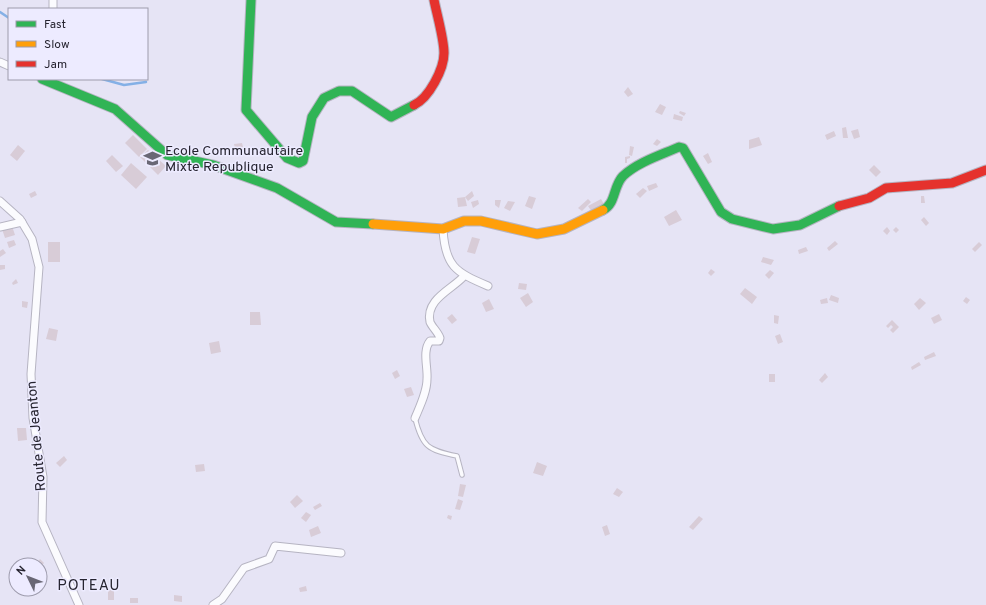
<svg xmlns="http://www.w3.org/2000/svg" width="986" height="605" font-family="Overpass,sans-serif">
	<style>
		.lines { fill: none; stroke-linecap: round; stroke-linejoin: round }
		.stream { stroke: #84b0e6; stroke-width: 2.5 }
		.building { fill: #d8ccd7 }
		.lane-casing { stroke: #b6b4c2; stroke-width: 5.5 }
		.street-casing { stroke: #b6b4c2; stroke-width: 9 }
		.fast-casing { stroke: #b6b4c2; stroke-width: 11 }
		.slow-casing { stroke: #b6b4c2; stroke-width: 11 }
		.jam-casing { stroke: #b6b4c2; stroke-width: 11 }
		.lane { stroke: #fbfbfe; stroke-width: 3.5 }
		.street { stroke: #fbfbfe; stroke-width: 7 }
		.fast { stroke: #30b455; stroke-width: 9 }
		.slow { stroke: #ff9f0a; stroke-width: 9 }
		.jam { stroke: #e5322d; stroke-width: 9 }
		.labels { text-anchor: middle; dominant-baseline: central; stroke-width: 3; stroke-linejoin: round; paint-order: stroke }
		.poi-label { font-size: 14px; fill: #262430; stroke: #edebff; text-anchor: start }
		.street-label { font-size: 14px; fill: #262430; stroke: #edebff }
		.neighbourhood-label { font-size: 15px; letter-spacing: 1px; fill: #262430; stroke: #edebff }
	</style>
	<rect width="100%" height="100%" fill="#e6e4f5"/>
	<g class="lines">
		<!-- stream -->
		<g class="stream">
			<polyline points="0,12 9,18"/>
			<polyline points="102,79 124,85 146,82"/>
		</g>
	</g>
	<!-- building -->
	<g class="building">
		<polygon points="628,87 633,94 628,97 624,92"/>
		<polygon points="660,104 666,107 662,115 655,112"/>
		<polygon points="680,111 686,113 684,116 679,113"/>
		<polygon points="674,114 683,117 682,121 673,119"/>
		<polygon points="846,127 848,138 843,138 842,128"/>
		<polygon points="858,129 860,137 854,139 851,131"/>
		<polygon points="834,131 836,136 827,140 825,135"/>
		<polygon points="133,135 147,149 139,157 125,143"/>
		<polygon points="759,137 762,145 749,149 749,140"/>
		<polygon points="657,139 661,142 657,146 653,144"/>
		<polygon points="242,143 243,147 235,148 234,144"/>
		<polygon points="18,145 25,151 17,161 10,155"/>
		<polygon points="630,146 634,147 632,156 629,155"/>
		<polygon points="222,147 228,147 228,149 222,152"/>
		<polygon points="148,150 166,166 158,175 140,157"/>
		<polygon points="708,153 712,162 708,164 703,156"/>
		<polygon points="112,155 123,166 116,172 106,161"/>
		<polygon points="630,156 630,158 627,159 627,163 625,163 625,157"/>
		<polygon points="131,163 147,177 136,189 121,175"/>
		<polygon points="874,165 881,172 876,177 869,170"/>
		<polygon points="656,183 658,187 649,191 647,186"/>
		<polygon points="643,188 647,191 640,198 636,194"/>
		<polygon points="35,191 37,195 31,198 29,194"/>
		<polygon points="472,191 474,196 468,201 465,197 467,206 458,207 457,198 465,197"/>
		<polygon points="529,196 536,198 532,209 525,206"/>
		<polygon points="921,196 924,196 925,203 921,203"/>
		<polygon points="588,199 591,202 582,211 578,208"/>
		<polygon points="601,199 604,204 592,212 588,206"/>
		<polygon points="478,200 479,204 473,208 471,202"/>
		<polygon points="495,200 501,200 499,208 495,205"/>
		<polygon points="508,201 515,202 510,211 504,208"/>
		<polygon points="676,210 682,220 669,226 664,217"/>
		<polygon points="924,217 929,223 926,226 921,220"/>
		<polygon points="12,226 15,235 5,238 2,229"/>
		<polygon points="887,227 890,231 887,235 883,231"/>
		<polygon points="896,227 899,230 896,233 893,230"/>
		<polygon points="472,237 480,239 475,254 467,252"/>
		<polygon points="14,240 16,245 9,248 7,242"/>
		<polygon points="835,241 838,244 829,251 827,248"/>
		<rect x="48" y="242" width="12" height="20"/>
		<polygon points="979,242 982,245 975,252 972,249"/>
		<polygon points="806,247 808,251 799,254 798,250"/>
		<polygon points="3,249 6,253 0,257 0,251"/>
		<polygon points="763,257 774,260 771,265 761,262"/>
		<polygon points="0,265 5,265 5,269 0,270"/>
		<polygon points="711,269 715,272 711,276 708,273"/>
		<polygon points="770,270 774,273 769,279 765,275"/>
		<polygon points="16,279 18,283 13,285 12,283"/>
		<polygon points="519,283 527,284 526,290 518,289"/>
		<polygon points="745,288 757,297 752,304 740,294"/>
		<polygon points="528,293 533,302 526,307 520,298"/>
		<polygon points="831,295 839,298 838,303 829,300"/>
		<polygon points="966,297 970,300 967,304 963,301"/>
		<polygon points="827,298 828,303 821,304 820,300"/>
		<polygon points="920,298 926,303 919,310 914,304"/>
		<polygon points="489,299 494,309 486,312 482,303"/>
		<polygon points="22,301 28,302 27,308 22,307"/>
		<polygon points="250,312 260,312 261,325 250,325"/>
		<polygon points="452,314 457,320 452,324 447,318"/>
		<polygon points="939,314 942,320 934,324 931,318"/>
		<polygon points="774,315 779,316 778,324 774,323"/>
		<polygon points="892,320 899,327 893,333 890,330 893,327 891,325 888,328 886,326"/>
		<polygon points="49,328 58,330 56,341 46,339"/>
		<polygon points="780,334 783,342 778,344 775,336"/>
		<polygon points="219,341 221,352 211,354 209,343"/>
		<polygon points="934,352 936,356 925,360 924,357"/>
		<polygon points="919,362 921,365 912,370 911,367"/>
		<polygon points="397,370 400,376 395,379 392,373"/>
		<polygon points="825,373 828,377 822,383 819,380"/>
		<rect x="769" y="374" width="6" height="8"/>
		<polygon points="411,387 414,395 407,397 404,389"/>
		<polygon points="17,428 26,428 27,440 18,441"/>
		<polygon points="64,456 67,460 60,467 56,463"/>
		<polygon points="537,462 547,466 543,476 533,473"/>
		<polygon points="204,464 205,471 196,472 195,465"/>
		<polygon points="460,484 466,485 463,497 458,496"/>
		<polygon points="617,488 623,492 619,497 613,494"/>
		<polygon points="297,495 303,501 295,508 290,502"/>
		<polygon points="458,499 463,501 460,510 455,509"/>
		<polygon points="320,503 322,506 315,510 313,507"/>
		<polygon points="306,512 311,515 306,522 301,518"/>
		<polygon points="448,515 452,516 451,520 447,518"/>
		<polygon points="699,516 703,519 693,530 689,527"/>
		<polygon points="607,525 610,534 605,536 602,527"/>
		<polygon points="318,526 321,533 311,537 309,530"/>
		<polygon points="40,559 44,563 40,567 40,565 36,564"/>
		<polygon points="306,586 307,591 300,592 299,588"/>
		<rect x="108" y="590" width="6" height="10"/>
		<polygon points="174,595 182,596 182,602 174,601"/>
		<rect x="130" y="598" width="8" height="5"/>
	</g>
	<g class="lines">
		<defs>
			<path id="lane" d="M415,418C422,447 428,450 457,456L462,475"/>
			<g id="street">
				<polyline points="53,9 53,0"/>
				<polyline points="0,62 9,66"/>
				<polyline points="0,201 20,219 32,239 39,267 31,374 33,418 43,477 42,522 79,605"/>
				<polyline points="0,227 22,222"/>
				<path d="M443,229C445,266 455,272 488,286"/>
				<path d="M415,418C420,406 427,392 427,379C428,367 422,351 430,341H439L440,338C438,332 432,327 430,322C425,299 453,289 464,276"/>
				<polyline points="213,605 222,599 244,568 269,559 275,546 341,553"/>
			</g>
			<g id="fast">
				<polyline points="251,0 246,110 287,158 299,163 303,161 312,117 324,98 339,91 352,91 391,117 414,105"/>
				<polyline points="42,79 115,109 167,155 213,165 277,188 336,222 373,224"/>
				<path d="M603,210C616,204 613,186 623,176C638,162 661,155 679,147L683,148L721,212L732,219L773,229L800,225L839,206"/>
			</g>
			<polyline id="slow" points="373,224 443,229 464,221 481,221 537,234 564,229 603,210"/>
			<g id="jam">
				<path d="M414,105C429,98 444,69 444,53C444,39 437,15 434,0"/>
				<polyline points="839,206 869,198 886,188 952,183 986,170"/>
			</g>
		</defs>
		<!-- lane casing -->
		<use href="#lane" class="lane-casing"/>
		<!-- street casing -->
		<use href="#street" class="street-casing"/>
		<!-- fast casing -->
		<use href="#fast" class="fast-casing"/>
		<!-- slow casing -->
		<use href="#slow" class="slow-casing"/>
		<!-- jam casing -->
		<use href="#jam" class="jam-casing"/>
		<!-- lane -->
		<use href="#lane" class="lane"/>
		<!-- street -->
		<use href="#street" class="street"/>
		<!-- fast -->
		<use href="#fast" class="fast"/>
		<!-- slow -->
		<use href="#slow" class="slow"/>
		<!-- jam -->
		<use href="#jam" class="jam"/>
	</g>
	<!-- icons -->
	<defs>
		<symbol id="school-bare" viewBox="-9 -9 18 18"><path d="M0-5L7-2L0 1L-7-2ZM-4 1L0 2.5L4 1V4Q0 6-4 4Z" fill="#696775" stroke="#edebff" stroke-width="2.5" paint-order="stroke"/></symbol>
	</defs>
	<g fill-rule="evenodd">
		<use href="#school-bare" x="140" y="146" width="25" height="25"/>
	</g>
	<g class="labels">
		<!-- poi labels -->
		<g class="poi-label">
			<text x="165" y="151">Ecole Communautaire<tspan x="165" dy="16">Mixte Republique</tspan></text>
		</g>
		<!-- street labels -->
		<g class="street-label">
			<text transform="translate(37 436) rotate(-95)">Route de Jeanton</text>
		</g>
		<!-- neighbourhood labels -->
		<g class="neighbourhood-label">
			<text x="89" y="586">POTEAU</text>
		</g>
	</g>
	<!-- legend -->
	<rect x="8" y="8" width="140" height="72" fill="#edebff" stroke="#9d9bac"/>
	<rect x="16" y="21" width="20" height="6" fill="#30b455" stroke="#9d9bac"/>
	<text x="44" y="28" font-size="12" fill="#262430">Fast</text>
	<rect x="16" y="41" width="20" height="6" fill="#ff9f0a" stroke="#9d9bac"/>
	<text x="44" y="48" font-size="12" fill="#262430">Slow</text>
	<rect x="16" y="61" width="20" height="6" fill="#e5322d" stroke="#9d9bac"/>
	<text x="44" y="68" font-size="12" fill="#262430">Jam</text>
	<!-- north arrow -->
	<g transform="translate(28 577) rotate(313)"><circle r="19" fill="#edebff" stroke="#9d9bac"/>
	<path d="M0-3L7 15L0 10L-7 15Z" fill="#696775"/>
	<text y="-6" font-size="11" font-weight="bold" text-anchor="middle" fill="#262430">N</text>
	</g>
</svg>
